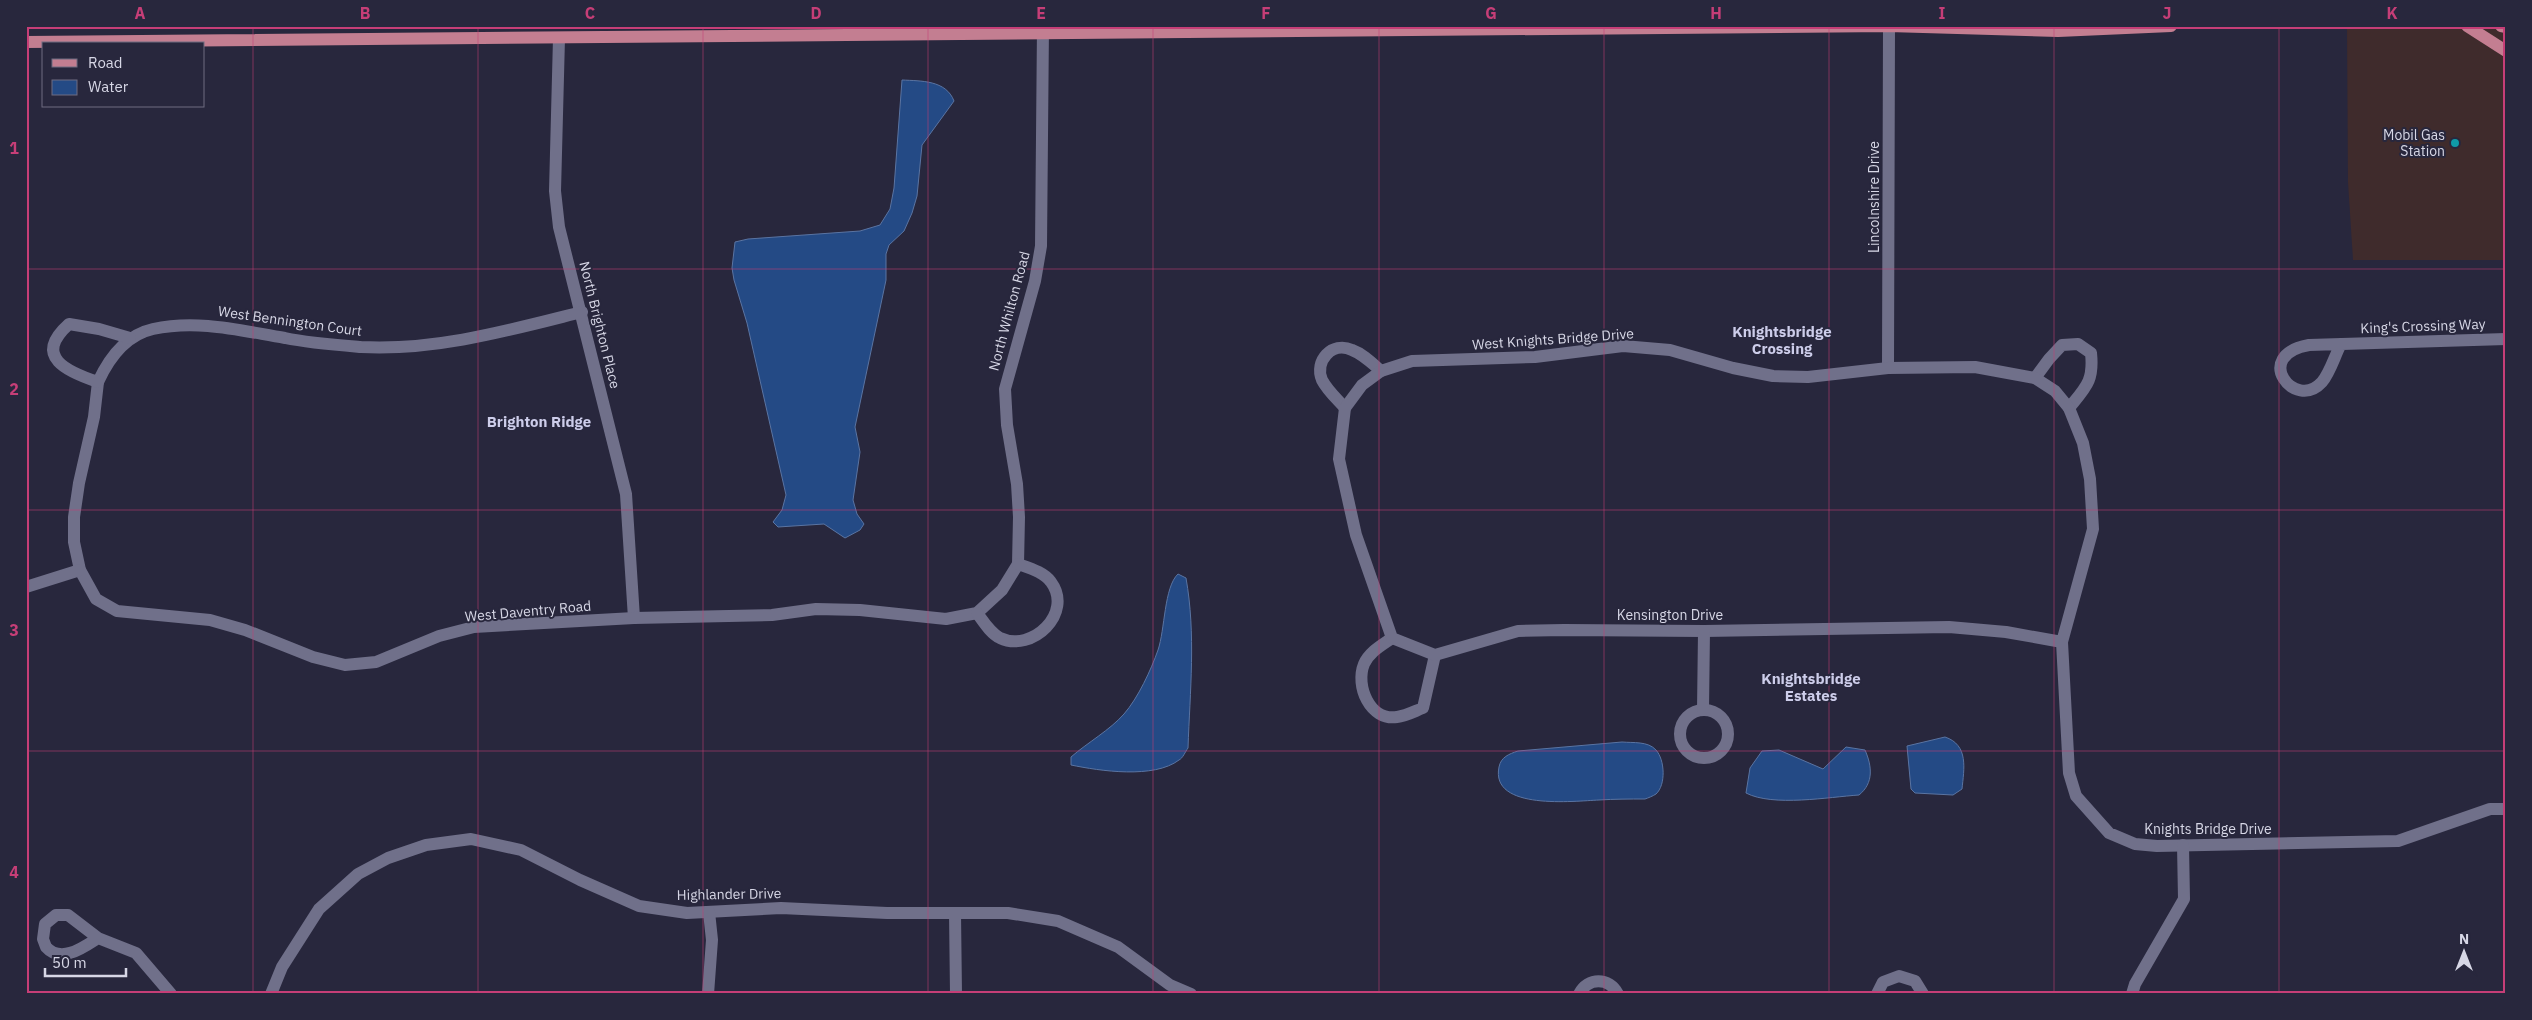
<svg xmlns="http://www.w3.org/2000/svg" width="2532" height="1020" font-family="'IBM Plex Sans',sans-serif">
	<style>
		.commercial { fill: #3f2b2c }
		.water { fill: #244a85; stroke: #5a74a2 }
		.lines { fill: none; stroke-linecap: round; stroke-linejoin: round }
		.minor { stroke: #70708a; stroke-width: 12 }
		.major { stroke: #c37e91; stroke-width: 12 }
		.grid { fill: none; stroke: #c63e77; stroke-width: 1; stroke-opacity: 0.55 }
		.culture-dot { fill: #0f9aa8; stroke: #28273d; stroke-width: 2 }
		.labels { text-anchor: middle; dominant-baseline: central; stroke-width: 4; stroke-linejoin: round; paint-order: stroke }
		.poi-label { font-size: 14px; fill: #d7d7e6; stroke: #28273d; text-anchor: end }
		.street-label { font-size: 14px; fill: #d7d7e6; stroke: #28273d }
		.neighbourhood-label { font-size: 15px; font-weight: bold; fill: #cdcdea; stroke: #28273d }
		.neatline { fill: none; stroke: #c63e77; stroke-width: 2 }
		.grid-label { font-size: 16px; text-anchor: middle; font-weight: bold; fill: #c63e77 }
	</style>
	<rect width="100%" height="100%" fill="#28273d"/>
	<!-- commercial -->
	<polygon class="commercial" points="2347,26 2506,26 2505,260 2353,260 2348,182"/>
	<!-- water -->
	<g class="water">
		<path d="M902,80C921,81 946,80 954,101L922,145L917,196L912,213L904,231L889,245L886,254V280L855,427L860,452L853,500L857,514L864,524L860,530L845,538L824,524L778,527L773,522L782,510L786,495L747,323L734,280L732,268L735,242L748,239L860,231L880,225L890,209L894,188Z"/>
		<path d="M1178,574L1186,578C1196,634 1190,691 1188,748C1185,752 1183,758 1179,760C1154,779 1100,771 1071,765V757C1087,743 1110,730 1124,714C1138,698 1151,670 1158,650C1165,630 1164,587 1178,574Z"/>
		<path d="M1945,737C1969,745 1964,769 1962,789L1953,795L1915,793L1911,789L1907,746Z"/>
		<path d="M1622,742C1633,743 1648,741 1656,750C1665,760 1666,785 1656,794C1653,796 1648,798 1645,799C1630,799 1614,799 1599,800C1575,801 1490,811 1499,767C1501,757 1509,754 1518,751Z"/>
		<path d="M1846,747L1865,750C1872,766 1874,783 1859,795C1829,797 1773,807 1746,793L1750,768L1762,751L1779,750L1823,769Z"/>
	</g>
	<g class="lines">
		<!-- minor -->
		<g class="minor">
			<polyline points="559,38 555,191 559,227 626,494 634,618"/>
			<path d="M582,312C510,330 436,351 361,347C336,345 309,343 285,338C242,331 198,319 153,329C126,335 109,358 98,382L94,417L79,483L74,517V542L80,570L96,599L117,611L210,620L245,630L313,657L345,665L376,662L439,636L474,627L634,618L772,615L816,609L860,610L946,619L977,613L1002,590L1018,564L1019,517L1017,484L1007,425L1005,389L1035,281L1041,246L1043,26"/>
			<path d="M2341,344C2335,355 2330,373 2322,382C2295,412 2251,355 2309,345L2506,339"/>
			<polyline points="1888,368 1889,26"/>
			<path d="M2035,378L2049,359L2062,345L2078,344L2091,353C2094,381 2086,387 2069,408"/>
			<path d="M98,382C68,372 32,357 69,324L99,329L130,338"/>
			<path d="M1345,408C1337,399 1327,390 1322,380C1314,361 1332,341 1352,350C1363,354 1372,363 1381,371"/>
			<polyline points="26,587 80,570"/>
			<path d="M977,613C983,621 990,633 1000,638C1032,653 1074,613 1051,582C1044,572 1029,568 1018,564"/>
			<path d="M1392,638C1382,645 1369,652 1364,664C1355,686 1370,721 1397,717C1406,716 1415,711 1423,708L1435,655"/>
			<polyline points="2062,642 2006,632 1949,627 1704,631 1564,630 1518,631 1435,655 1392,638 1356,535 1339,459 1345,408 1362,385 1381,371 1412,361 1535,357 1623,346 1670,350 1733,368 1773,376 1808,377 1888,368 1975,367 2035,378 2055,391 2069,408 2083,443 2090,479 2093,529 2062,642 2069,773 2076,796 2109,833 2135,844 2157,846 2398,841 2490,809 2506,809"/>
			<circle cx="1704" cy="734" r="24"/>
			<polyline points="1703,710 1704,631"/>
			<polyline points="955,913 956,994"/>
			<path d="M98,938C84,947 61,964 46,947L43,939L45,924L56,915H68L98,938L136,953L171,994"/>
			<polyline points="271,994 282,967 319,909 358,874 388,858 426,845 471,839 521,850 580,880 639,906 687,913 781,908 887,913 1008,913 1058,921 1118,947 1170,985 1191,994"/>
			<polyline points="708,994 712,940 709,912"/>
			<path d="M1579,994C1588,977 1609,977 1618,994"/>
			<polyline points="1877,994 1883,982 1899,976 1915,981 1923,994"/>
			<polyline points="2132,994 2135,984 2184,899 2183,845"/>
		</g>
		<!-- major -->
		<g class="major">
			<polyline points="2467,26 2506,51"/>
			<polyline points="2501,26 2506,27"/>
			<polyline points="26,42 1889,26 2058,31 2171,26"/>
		</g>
	</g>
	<!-- grid -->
	<path class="grid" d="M253,26V994M478,26V994M703,26V994M928,26V994M1153,26V994M1379,26V994M1604,26V994M1829,26V994M2054,26V994M2279,26V994M26,269H2506M26,510H2506M26,751H2506"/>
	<!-- markers -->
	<circle class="culture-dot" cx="2455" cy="143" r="5"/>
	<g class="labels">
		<!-- poi labels -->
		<g class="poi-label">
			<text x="2445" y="135">Mobil Gas<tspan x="2445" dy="16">Station</tspan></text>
		</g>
		<!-- street labels -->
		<g class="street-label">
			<text transform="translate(1874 197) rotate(-90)">Lincolnshire Drive</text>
			<text transform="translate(1009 311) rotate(-75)">North Whilton Road</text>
			<text transform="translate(290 321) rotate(8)">West Bennington Court</text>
			<text transform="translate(600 325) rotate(76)">North Brighton Place</text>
			<text transform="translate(2423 326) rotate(-2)">King's Crossing Way</text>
			<text transform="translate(1553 339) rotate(-4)">West Knights Bridge Drive</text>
			<text transform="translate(528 611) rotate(-5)">West Daventry Road</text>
			<text x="1670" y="615">Kensington Drive</text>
			<text x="2208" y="829">Knights Bridge Drive</text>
			<text transform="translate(729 894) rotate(-1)">Highlander Drive</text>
		</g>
		<!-- neighbourhood labels -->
		<g class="neighbourhood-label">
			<text x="1782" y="331">Knightsbridge<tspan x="1782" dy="17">Crossing</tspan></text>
			<text x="539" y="421">Brighton Ridge</text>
			<text x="1811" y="678">Knightsbridge<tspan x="1811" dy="17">Estates</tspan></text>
		</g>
	</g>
	<!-- border -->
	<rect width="2532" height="1020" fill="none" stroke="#28273d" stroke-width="55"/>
	<!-- legend -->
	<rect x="42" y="42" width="162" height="65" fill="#28273d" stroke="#6e6d81"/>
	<rect x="52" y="59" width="25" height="8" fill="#c37e91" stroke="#6e6d81"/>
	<text x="88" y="68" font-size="15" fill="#d7d7e6">Road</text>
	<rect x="52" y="80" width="25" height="15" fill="#244a85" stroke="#6e6d81"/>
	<text x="88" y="92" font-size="15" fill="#d7d7e6">Water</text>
	<!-- north arrow -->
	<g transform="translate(2464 952)" stroke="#28273d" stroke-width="4" paint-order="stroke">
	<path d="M0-4L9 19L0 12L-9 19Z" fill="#d7d7e6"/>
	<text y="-8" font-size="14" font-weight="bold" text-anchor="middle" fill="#d7d7e6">N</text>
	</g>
	<!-- scale -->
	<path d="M45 968v8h81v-8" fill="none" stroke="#d7d7e6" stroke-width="2.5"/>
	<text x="52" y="968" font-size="15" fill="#d7d7e6" stroke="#28273d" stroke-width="4" paint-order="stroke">50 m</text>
	<rect x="28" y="28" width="2476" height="964" class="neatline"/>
	<g class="grid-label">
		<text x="140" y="19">A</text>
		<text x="365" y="19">B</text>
		<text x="590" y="19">C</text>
		<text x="816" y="19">D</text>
		<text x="1041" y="19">E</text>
		<text x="1266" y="19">F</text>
		<text x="1491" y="19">G</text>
		<text x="1716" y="19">H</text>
		<text x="1942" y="19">I</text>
		<text x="2167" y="19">J</text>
		<text x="2392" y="19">K</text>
		<text x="14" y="154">1</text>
		<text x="14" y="395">2</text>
		<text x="14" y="636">3</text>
		<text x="14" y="878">4</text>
	</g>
</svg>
